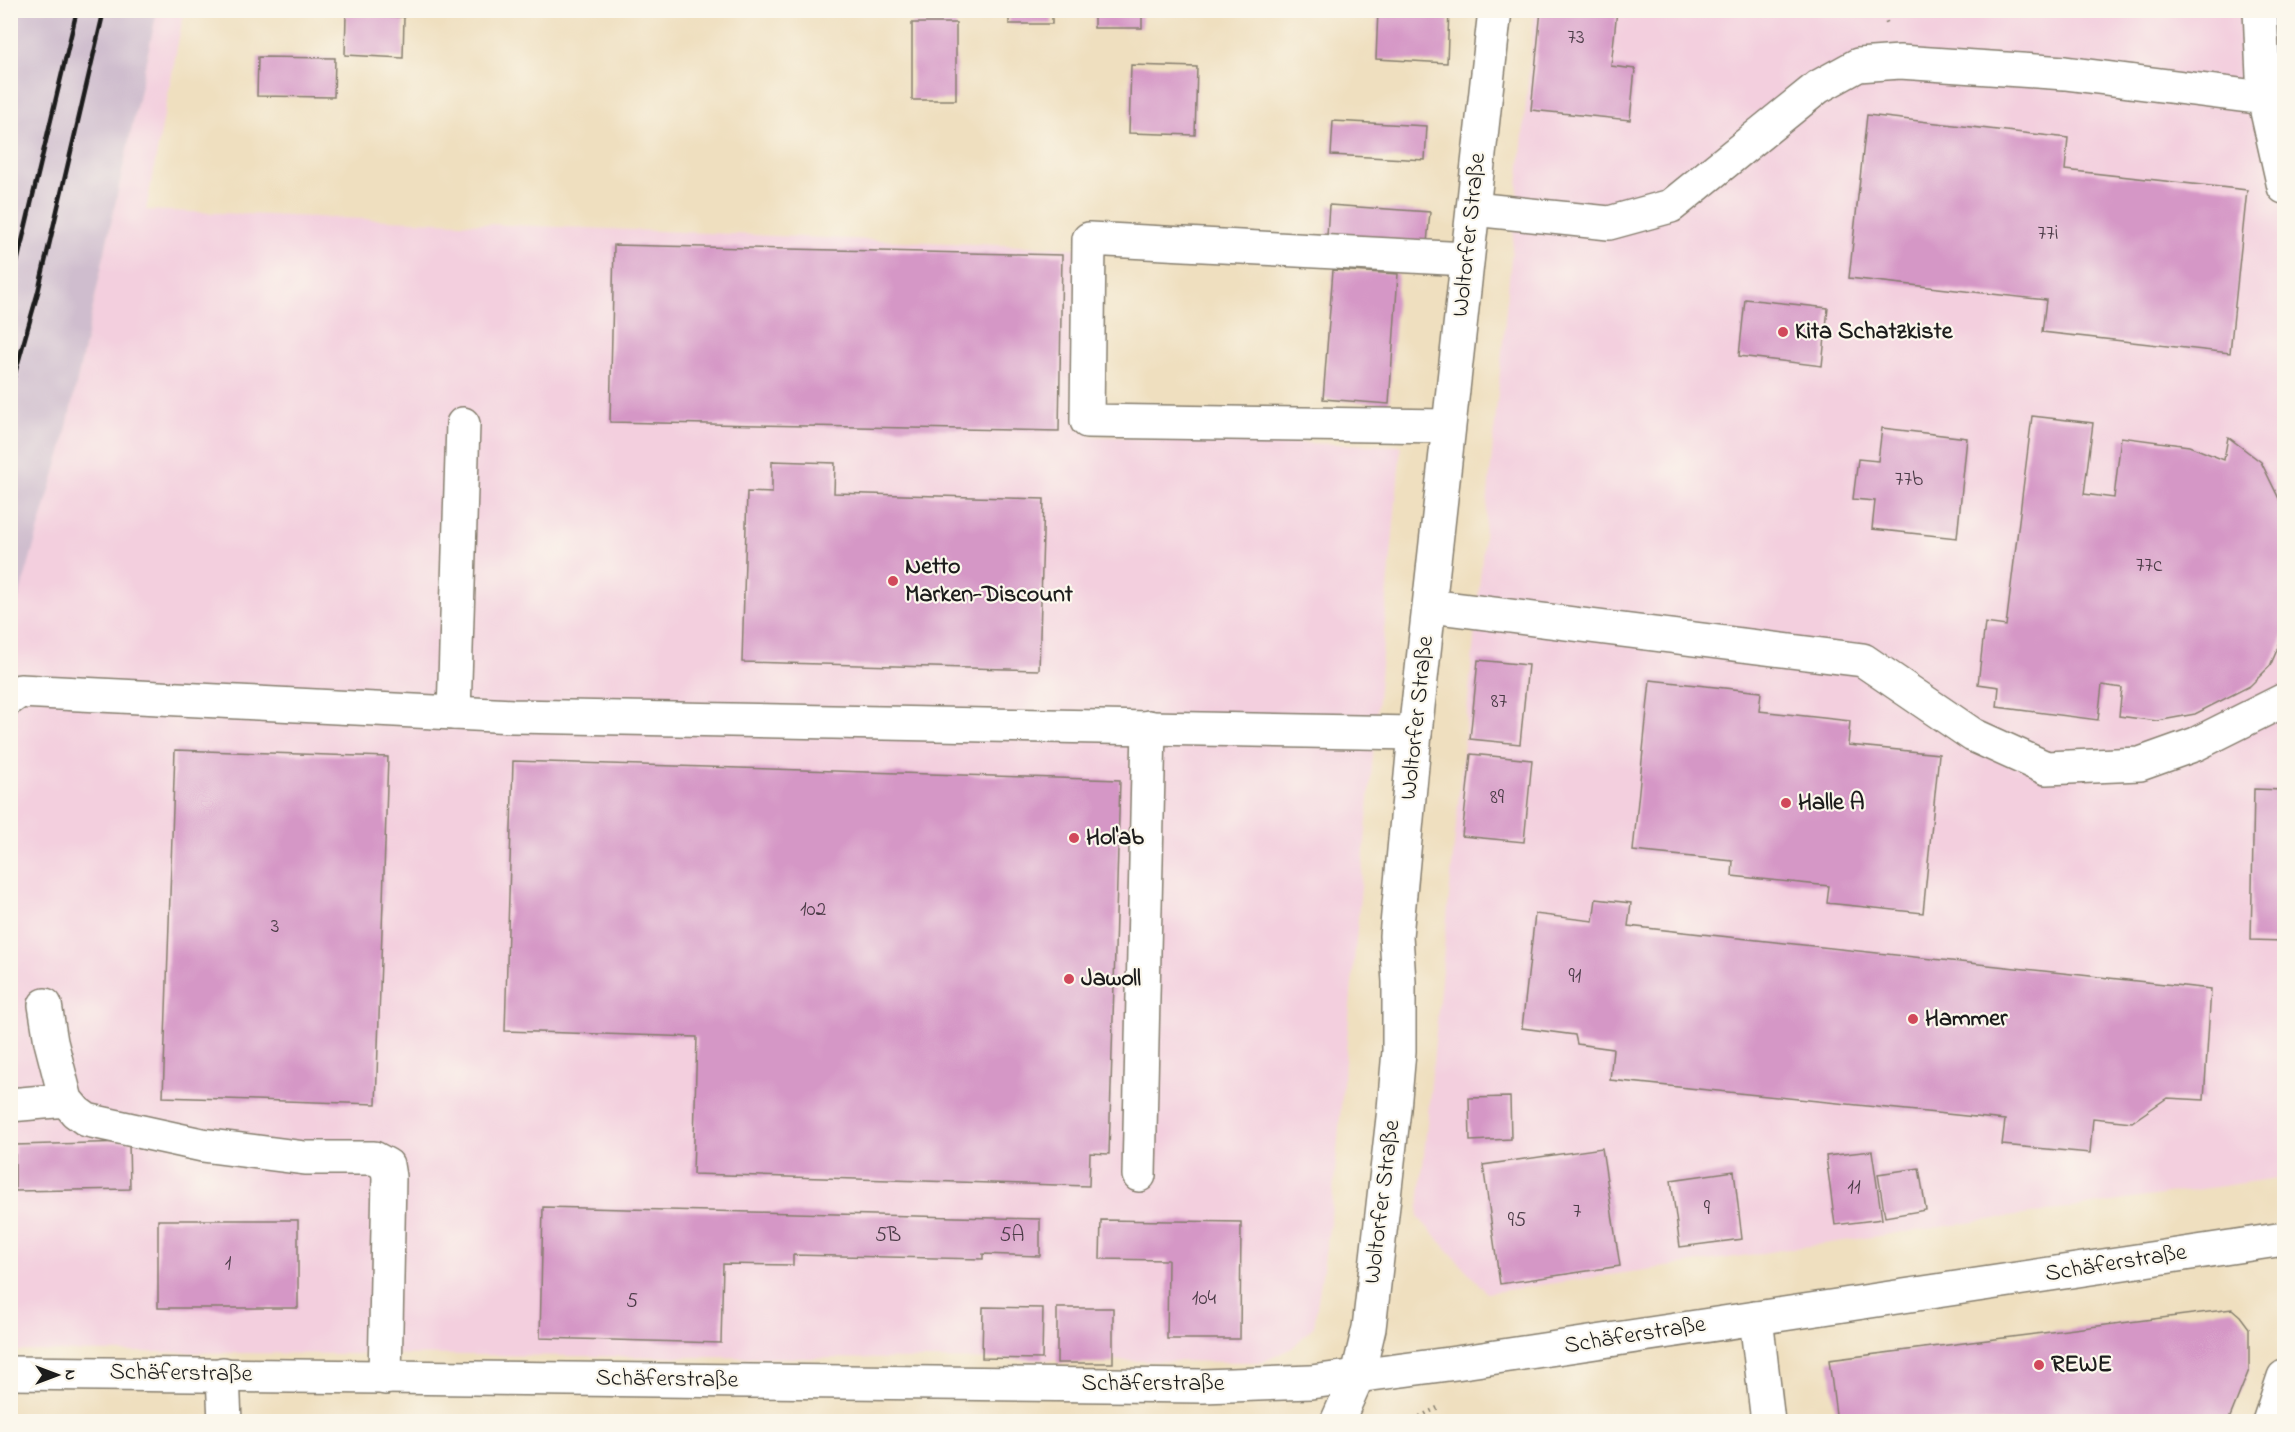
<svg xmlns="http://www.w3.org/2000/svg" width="2295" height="1432" font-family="'Indie Flower',sans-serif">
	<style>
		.built { fill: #f3cfde }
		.industrial { fill: #cfbdce }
		.building { fill: #d597c6 }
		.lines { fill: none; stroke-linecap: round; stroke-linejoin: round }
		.minor-casing { stroke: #867e6e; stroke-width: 36 }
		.path { stroke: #867e6e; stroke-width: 4; stroke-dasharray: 1.5 4.5; stroke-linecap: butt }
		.minor { stroke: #fff; stroke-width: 33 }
		.rail { stroke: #1c1c1c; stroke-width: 4.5 }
		.poi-dot { fill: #d1495b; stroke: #fbf7ec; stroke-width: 2 }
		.labels { text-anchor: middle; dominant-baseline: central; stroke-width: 4.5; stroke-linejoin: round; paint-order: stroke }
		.number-label { font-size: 21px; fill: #4a3b46 }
		.street-label { font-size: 24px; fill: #1c1c1c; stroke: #fbf7ec }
		.poi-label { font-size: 24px; font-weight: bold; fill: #1c1c1c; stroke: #fbf7ec; text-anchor: start }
	</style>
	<rect width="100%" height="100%" fill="#fbf7ec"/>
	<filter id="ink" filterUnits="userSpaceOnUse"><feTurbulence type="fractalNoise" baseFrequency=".0167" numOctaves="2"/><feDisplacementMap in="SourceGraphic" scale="12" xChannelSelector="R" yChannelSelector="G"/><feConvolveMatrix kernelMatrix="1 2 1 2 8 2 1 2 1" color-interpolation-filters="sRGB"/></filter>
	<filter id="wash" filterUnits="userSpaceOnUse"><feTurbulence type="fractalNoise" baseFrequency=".008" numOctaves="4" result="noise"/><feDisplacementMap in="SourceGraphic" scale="24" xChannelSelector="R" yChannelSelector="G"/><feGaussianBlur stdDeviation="1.35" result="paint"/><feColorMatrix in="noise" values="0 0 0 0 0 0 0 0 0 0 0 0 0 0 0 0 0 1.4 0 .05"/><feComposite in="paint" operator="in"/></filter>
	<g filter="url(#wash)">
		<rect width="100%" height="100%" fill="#efdfbf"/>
		<!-- built -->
		<g class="built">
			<polygon points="157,11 184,11 146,210 1094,249 1090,436 1401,446 1331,1216 1314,1326 1292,1348 1263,1362 11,1351 10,625 63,445"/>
			<polygon points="1535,11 2284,11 2284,1177 1487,1293 1418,1217"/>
		</g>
		<!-- industrial -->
		<polygon class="industrial" points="11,10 157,11 63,445 11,625"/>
		<g id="blocks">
			<!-- building -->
			<g class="building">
				<rect x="1009" y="10" width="43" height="14"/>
				<rect x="1094" y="10" width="48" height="18"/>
				<polygon points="1378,10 1449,10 1447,63 1376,59"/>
				<polygon points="1541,10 1617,10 1611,66 1635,69 1630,120 1531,110"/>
				<polygon points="346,14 404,17 403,58 345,55"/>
				<rect x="912" y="23" width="44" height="77"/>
				<polygon points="258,57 335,58 334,97 257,96"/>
				<polygon points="1131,65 1197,67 1195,135 1129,133"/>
				<polygon points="1867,115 2068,138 2065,170 2247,190 2230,353 2042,332 2046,300 1849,278"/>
				<polygon points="1333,121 1427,126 1425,160 1331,155"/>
				<polygon points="1329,205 1430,212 1427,243 1327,236"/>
				<polygon points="614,245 1062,255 1059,431 610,422"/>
				<polygon points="1333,270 1398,274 1389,404 1323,399"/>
				<polygon points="1745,299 1828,308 1822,366 1739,356"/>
				<polygon points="2032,416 2093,423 2084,494 2114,498 2121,437 2189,446 2224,460 2228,437 2261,462 2284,509 2284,634 2270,666 2250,686 2195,714 2157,721 2119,716 2122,688 2102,685 2098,720 1997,707 1999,687 1978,684 1985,623 2006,626"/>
				<polygon points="1882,428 1967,438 1957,538 1872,529 1875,501 1853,499 1858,459 1878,461"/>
				<polygon points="772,461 835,463 834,493 1044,499 1039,670 742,662 747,492 772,493"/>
				<polygon points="1478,660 1528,665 1520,744 1470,739"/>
				<polygon points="1650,680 1761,692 1759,711 1850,721 1848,745 1939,754 1923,913 1827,903 1829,886 1732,876 1733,861 1633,851"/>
				<polygon points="175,750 388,757 376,1104 163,1097"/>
				<polygon points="1471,754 1532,760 1524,842 1462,836"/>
				<polygon points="513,761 1120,780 1109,1154 1090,1153 1089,1186 693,1174 697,1037 505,1031"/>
				<polygon points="2254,789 2284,790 2284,941 2251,940"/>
				<polygon points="1596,899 1631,903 1628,926 2211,989 2204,1100 2167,1098 2132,1122 2093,1118 2090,1153 2002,1145 2005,1120 1610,1080 1613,1049 1577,1044 1575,1035 1522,1028 1535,914 1593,921"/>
				<polygon points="1510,1097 1511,1139 1470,1141 1469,1098"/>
				<polygon points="129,1142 130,1189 15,1191 15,1145"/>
				<polygon points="1602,1148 1620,1266 1500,1284 1483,1165"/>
				<polygon points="1872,1151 1882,1219 1835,1225 1826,1156"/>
				<polygon points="1919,1168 1926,1210 1885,1217 1878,1174"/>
				<polygon points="1734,1171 1742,1239 1680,1247 1671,1180"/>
				<polygon points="543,1207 1040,1219 1040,1256 983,1254 983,1259 793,1255 793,1265 723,1264 721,1343 540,1338"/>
				<rect x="158" y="1220" width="140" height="88"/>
				<polygon points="1101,1220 1241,1222 1240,1339 1167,1339 1168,1260 1100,1259"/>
				<polygon points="983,1307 1043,1308 1042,1359 982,1358"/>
				<rect x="1057" y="1308" width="56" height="55"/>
				<polygon points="2232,1309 2240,1316 2249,1328 2249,1370 2228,1422 1837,1422 1829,1360"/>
			</g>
		</g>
	</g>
	<g filter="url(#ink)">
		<use href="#blocks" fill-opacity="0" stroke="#867e6e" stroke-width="1.5"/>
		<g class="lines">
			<defs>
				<g id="minor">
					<polyline points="2260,10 2264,98 2284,102"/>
					<polyline points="1473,209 1609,223 1671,206 1818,87 1858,65 1900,62 2065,73 2264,98 2284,187"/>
					<polyline points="1448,426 1087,421 1089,239 1467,259"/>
					<polyline points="1430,606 1863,660 1973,735 2046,768 2140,764 2196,744 2284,700"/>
					<polyline points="10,698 20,691 513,716 1415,733"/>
					<polyline points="454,713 463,424"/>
					<polyline points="45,1005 51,1042 66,1100 76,1112 87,1120 202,1145 305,1158 374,1158 387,1165 389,1177 385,1378"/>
					<polyline points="10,1105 66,1100"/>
					<polyline points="1139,1175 1149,727"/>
					<polyline points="1756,1318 1768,1422"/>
					<polyline points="10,1373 1203,1386 1311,1382 1456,1363 2284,1239"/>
					<polyline points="223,1374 225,1422"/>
					<polyline points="1337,1422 1358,1375 1369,1328 1394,1109 1399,1051 1399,982 1396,936 1415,733 1495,10"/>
					<polyline points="2269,1422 2284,1377"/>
				</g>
			</defs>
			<!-- minor casing -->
			<use href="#minor" class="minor-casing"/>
			<!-- path -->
			<g class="path">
				<polyline points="1882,10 1887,24"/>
				<polyline points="1409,1422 1439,1407"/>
			</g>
			<!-- minor -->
			<use href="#minor" class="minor"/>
			<!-- rail -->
			<g class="rail">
				<polyline points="10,292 77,10"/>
				<polyline points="10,391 38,292 104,10"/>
			</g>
		</g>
	</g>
	<!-- markers -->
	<g class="poi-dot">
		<circle cx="1783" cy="332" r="6"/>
		<circle cx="893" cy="581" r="6"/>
		<circle cx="1786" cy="803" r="6"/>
		<circle cx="1074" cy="838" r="6"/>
		<circle cx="1069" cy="979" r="6"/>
		<circle cx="1913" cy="1019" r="6"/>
		<circle cx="2039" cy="1365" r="6"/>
	</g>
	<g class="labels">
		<!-- number labels -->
		<g class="number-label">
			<text x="1576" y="38">73</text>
			<text x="2048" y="234">77i</text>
			<text x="1909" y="480">77b</text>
			<text x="2149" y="566">77c</text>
			<text x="1499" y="702">87</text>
			<text x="1497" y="798">89</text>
			<text x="813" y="910">102</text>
			<text x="275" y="927">3</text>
			<text x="1575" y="977">91</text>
			<text x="1854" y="1188">11</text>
			<text x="1707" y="1209">9</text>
			<text x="1577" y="1212">7</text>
			<text x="1517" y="1221">95</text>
			<text x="888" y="1236">5B</text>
			<text x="1012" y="1236">5A</text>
			<text x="228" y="1264">1</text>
			<text x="1204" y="1299">104</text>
			<text x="632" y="1302">5</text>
		</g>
		<!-- street labels -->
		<g class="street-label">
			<text transform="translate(1470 235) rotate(-84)">Woltorfer Straße</text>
			<text transform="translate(1418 718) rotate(-84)">Woltorfer Straße</text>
			<text transform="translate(1383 1202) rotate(-83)">Woltorfer Straße</text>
			<text transform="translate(2116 1264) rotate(-9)">Schäferstraße</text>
			<text transform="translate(1635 1336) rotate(-9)">Schäferstraße</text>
			<text transform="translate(181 1374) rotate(1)">Schäferstraße</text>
			<text transform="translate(667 1380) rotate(1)">Schäferstraße</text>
			<text x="1153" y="1384">Schäferstraße</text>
		</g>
		<!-- poi labels -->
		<g class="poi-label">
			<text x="1795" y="332">Kita Schatzkiste</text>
			<text x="905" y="567">Netto<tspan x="905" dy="28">Marken-Discount</tspan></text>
			<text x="1798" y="803">Halle A</text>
			<text x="1086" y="838">Hol'ab</text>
			<text x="1081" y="979">Jawoll</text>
			<text x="1925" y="1019">Hammer</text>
			<text x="2051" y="1365">REWE</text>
		</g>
	</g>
	<!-- margin -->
	<rect width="2295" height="1432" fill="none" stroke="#fbf7ec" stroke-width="36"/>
	<!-- north arrow -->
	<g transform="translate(57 1375) rotate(90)" stroke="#fbf7ec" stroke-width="4.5" paint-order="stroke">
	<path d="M0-4.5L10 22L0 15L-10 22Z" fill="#1c1c1c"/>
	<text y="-9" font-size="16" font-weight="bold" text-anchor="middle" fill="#1c1c1c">N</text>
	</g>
</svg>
